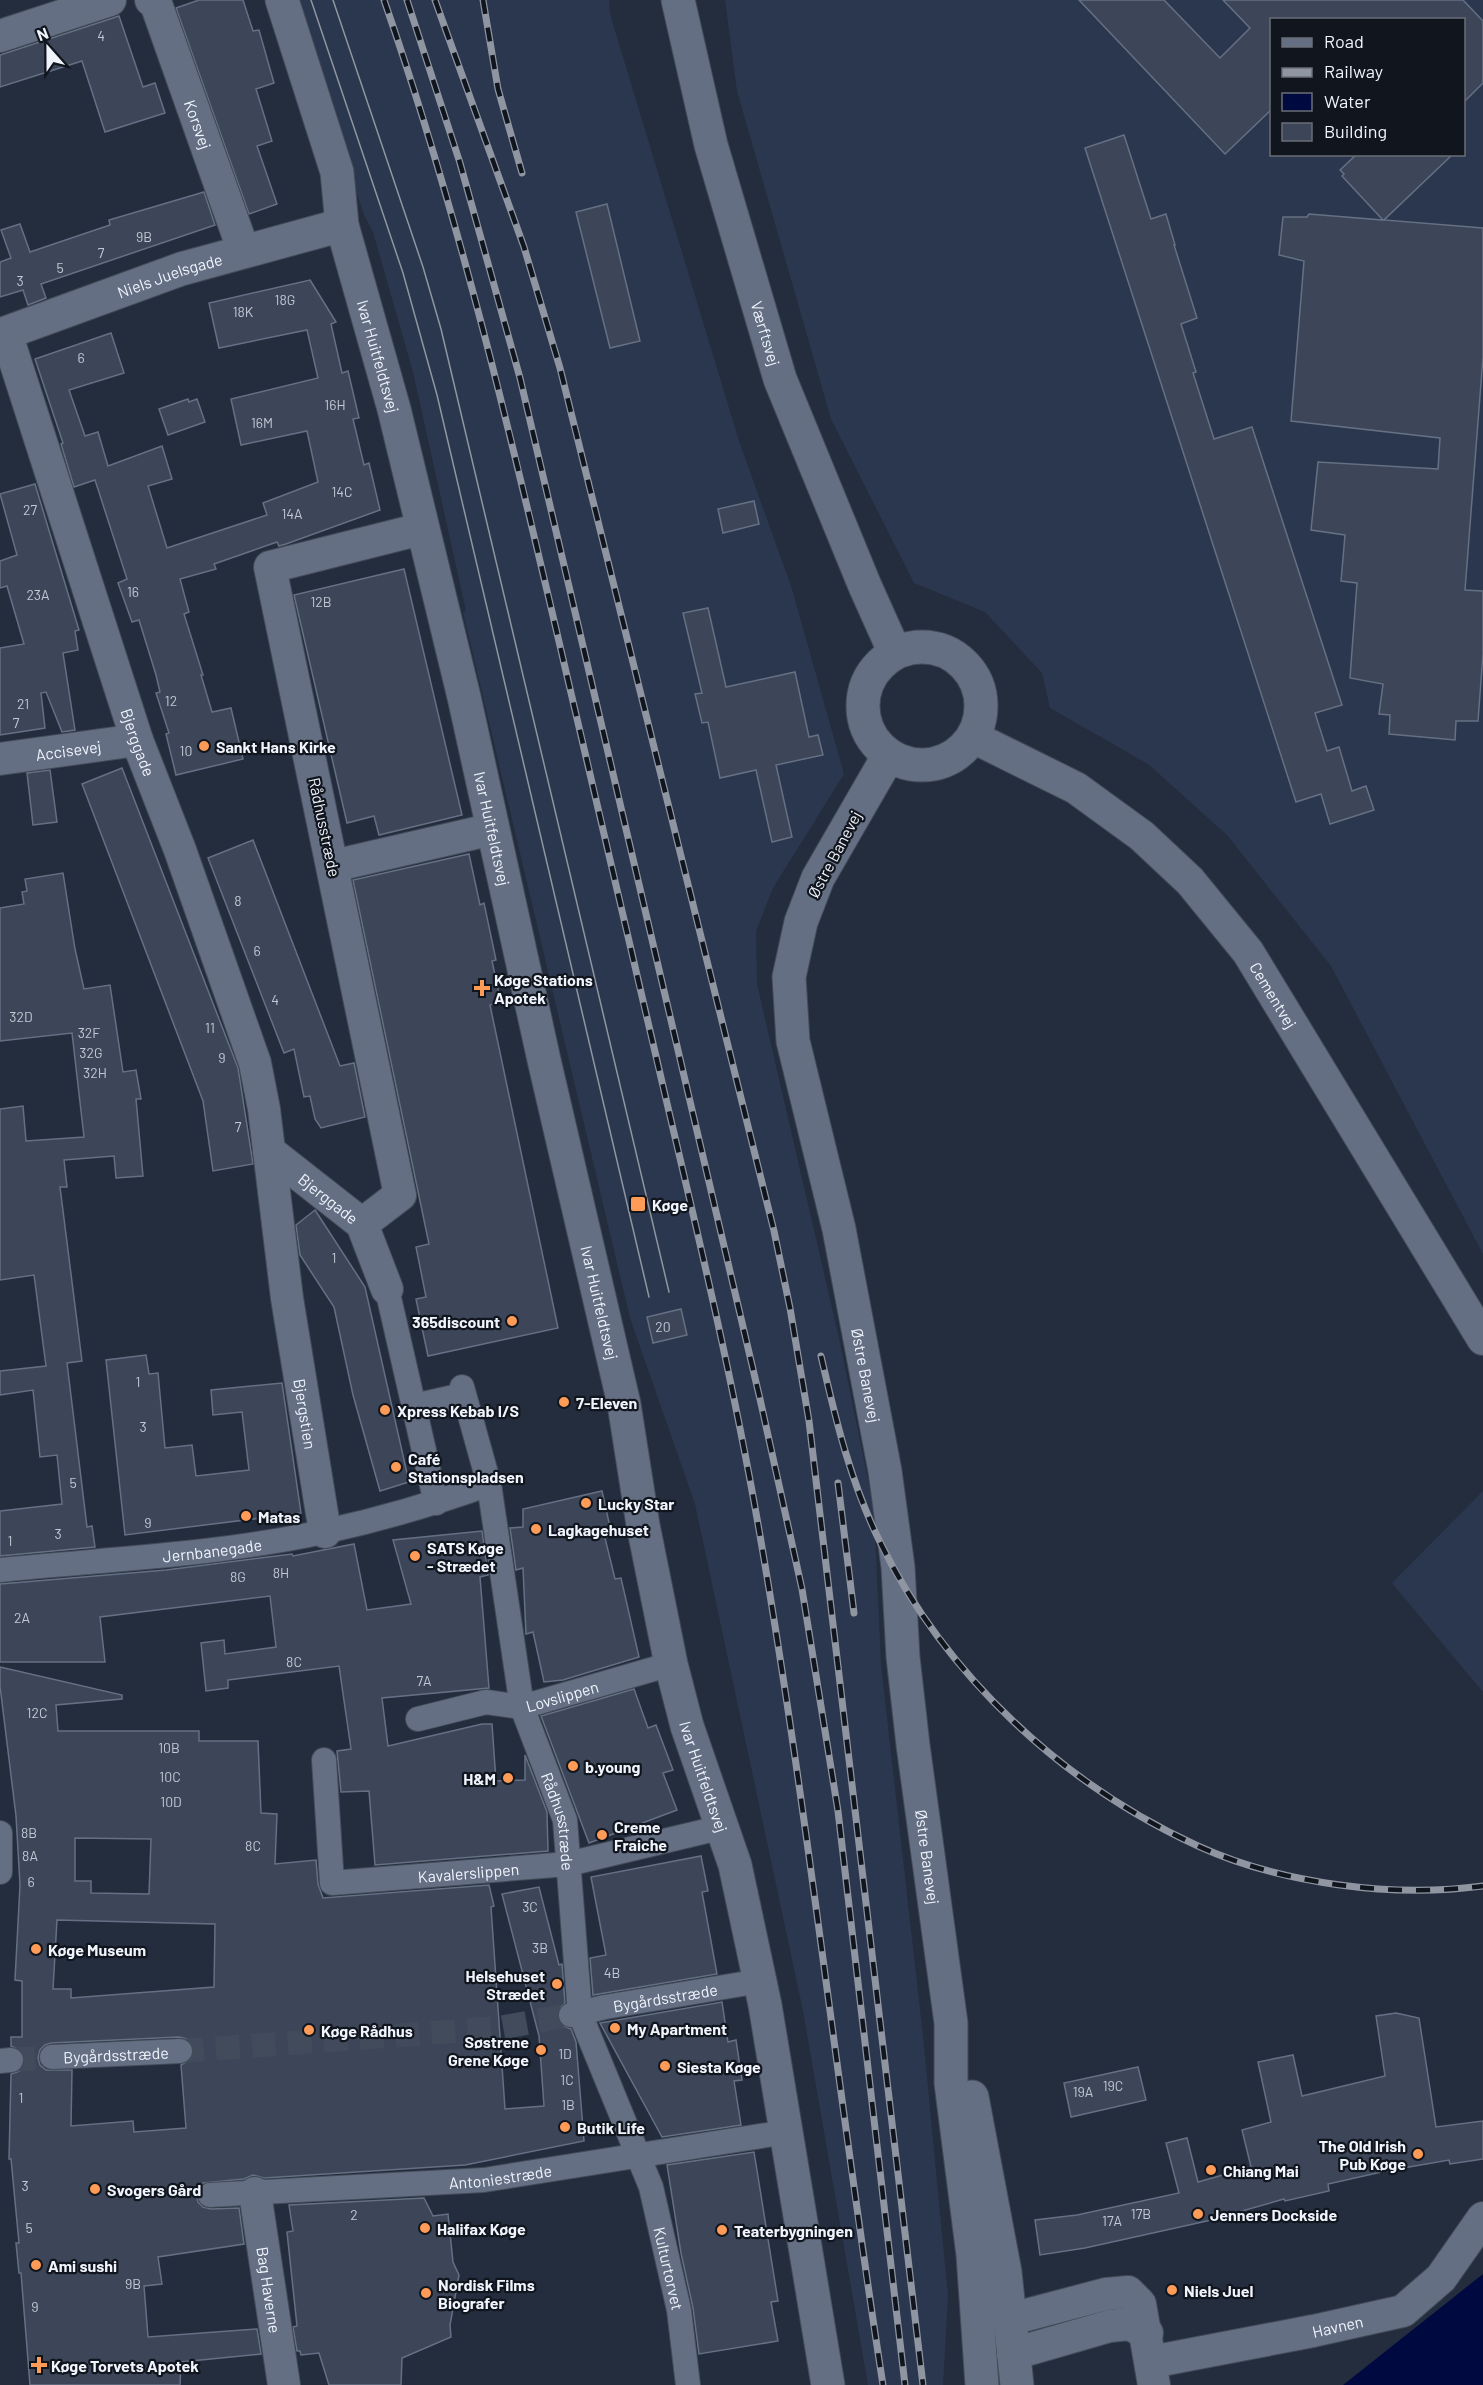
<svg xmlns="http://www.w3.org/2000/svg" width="1483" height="2385" font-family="Barlow,sans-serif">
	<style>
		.built { fill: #2b374e; fill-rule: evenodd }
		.water { fill: #000a40 }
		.building { fill: #3c4658; stroke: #667084; stroke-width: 1.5; fill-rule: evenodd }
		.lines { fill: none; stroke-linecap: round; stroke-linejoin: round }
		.pedestrian-tunnel { stroke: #424b5b; stroke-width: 24; stroke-dasharray: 24 12; stroke-linecap: butt }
		.pedestrian-casing { stroke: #434b58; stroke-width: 26 }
		.minor-casing { stroke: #434b58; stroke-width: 34 }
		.tertiary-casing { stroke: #434b58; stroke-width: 35 }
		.pedestrian { stroke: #646f83; stroke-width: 24 }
		.minor { stroke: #646f83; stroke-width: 32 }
		.tertiary { stroke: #646f83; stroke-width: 33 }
		.tram { stroke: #8f96a2; stroke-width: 1.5 }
		.rail-casing { stroke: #8f96a2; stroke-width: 7 }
		.rail { stroke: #11151d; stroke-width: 4.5; stroke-dasharray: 14; stroke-linecap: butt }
		.poi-dot { fill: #fe9c57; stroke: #11151d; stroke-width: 2 }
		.labels { text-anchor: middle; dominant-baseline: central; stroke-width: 4.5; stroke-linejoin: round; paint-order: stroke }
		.number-label { font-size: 14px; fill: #c2c8d4 }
		.street-label { font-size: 16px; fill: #eff4fd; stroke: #11151d }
		.poi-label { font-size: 16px; font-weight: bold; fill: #eff4fd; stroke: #11151d; text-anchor: start }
	</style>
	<rect width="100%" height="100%" fill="#242d3e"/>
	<!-- built -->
	<g class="built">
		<polygon points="293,0 609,0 610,14 739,441 792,589 844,774 773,888 756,931 757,984 839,1338 874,1509 881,1665 923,2036 948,2296 943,2385 868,2385 803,2011 695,1504 630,1318 463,612 466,611 413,372 373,232 364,215"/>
		<path d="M725,0H1483V1254L1331,966L1227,835L1148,764L1050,708L1042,673L985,612L914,583L831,419L737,91ZM1272,20H1464V154H1272Z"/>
		<polygon points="1483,1491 1483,1692 1392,1583"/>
	</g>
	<!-- water -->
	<polygon class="water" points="1483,2274 1483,2385 1343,2385"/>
	<!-- building -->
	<g class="building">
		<polygon points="199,0 243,0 253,31 259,30 274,83 256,89 272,141 257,146 277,204 249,214 176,8"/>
		<polygon points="1079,0 1164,0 1220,58 1250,28 1223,0 1463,0 1483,21 1483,83 1464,102 1464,20 1272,20 1272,109 1225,154"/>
		<polygon points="119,16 143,87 155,83 165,113 105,132 82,61 0,87 0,55"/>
		<polygon points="1124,135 1151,219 1166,214 1175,245 1174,245 1197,318 1181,324 1196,372 1193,373 1214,439 1252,427 1342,705 1315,713 1327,751 1339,747 1352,791 1366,786 1374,810 1330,824 1321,794 1296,802 1085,148"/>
		<polygon points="1357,154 1453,154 1384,220 1483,228 1483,357 1465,590 1483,591 1483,654 1478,721 1456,721 1455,740 1389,734 1390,715 1379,714 1383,684 1350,678 1357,583 1341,581 1345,535 1311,530 1318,462 1438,469 1440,438 1291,421 1304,261 1279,255 1283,217 1307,217 1309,214 1383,220 1342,176 1344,174 1340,170"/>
		<polygon points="204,192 215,225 41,284 46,298 28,305 23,290 0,297 0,262 11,258 1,230 20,224 30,252 110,225 109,220"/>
		<polygon points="607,204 640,341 610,348 576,212"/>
		<polygon points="310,280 336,322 331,324 342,373 348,371 359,418 353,419 364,465 369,463 380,510 286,544 279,546 277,542 214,564 216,569 180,579 189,612 184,614 203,675 201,675 212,712 231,708 243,759 176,775 166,734 169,733 156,693 160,692 156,675 139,620 132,622 118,583 127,579 95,480 74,487 61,444 63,443 35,359 111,333 124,373 69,390 85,436 98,432 108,466 162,446 172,479 148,486 167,548 267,515 263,503 318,482 307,431 241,445 231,399 318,378 307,330 219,348 209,303"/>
		<polygon points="188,399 189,402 197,399 205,422 168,435 159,409"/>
		<polygon points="35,484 79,630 75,631 78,650 63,653 75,730 62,732 46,692 41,693 45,728 0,735 0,648 24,644 7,586 0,588 0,561 17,555 0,494"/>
		<polygon points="754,501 759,524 723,533 718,509"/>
		<polygon points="404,569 462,815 379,835 374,816 347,823 294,595"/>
		<polygon points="708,608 726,687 795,672 809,737 818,735 823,755 776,765 792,837 772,842 756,770 720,778 708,722 702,723 695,694 702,693 683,613"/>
		<polygon points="122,768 238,1068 253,1164 213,1171 203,1101 82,784"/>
		<polygon points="50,770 57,822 33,825 27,773"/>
		<polygon points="253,840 340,1066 354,1063 365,1117 321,1128 315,1119 310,1096 304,1097 294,1049 284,1053 208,858"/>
		<polygon points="469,854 480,905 484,903 496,960 492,961 501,1003 490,1005 558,1328 428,1356 416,1299 426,1297 416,1247 429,1244 353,880"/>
		<polygon points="63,873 75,949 84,989 110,985 123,1072 136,1070 141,1099 136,1099 143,1176 116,1178 114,1156 64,1160 67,1187 60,1187 82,1361 67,1363 87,1527 92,1526 95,1547 0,1556 0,1511 62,1504 57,1455 40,1457 33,1390 0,1395 0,1371 46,1366 34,1275 0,1280 0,1109 23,1106 26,1141 84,1137 72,1033 0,1041 0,908 24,904 22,892 27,891 25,879"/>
		<polygon points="315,1210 365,1287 409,1482 380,1491 353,1395 334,1307 300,1255 296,1225"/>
		<polygon points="681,1309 687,1335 653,1343 647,1317"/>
		<polygon points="146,1355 149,1374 158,1373 165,1448 192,1445 196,1476 249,1470 242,1412 213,1415 211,1390 282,1383 301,1513 125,1535 106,1360"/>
		<polygon points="602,1491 612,1536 605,1538 615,1579 621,1578 639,1657 563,1680 544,1682 533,1632 526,1634 523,1568 516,1570 510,1528 523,1527 523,1509"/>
		<polygon points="482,1531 488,1575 480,1577 489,1688 382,1698 388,1746 482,1724 492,1724 496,1781 525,1780 525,1755 547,1812 548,1851 375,1865 369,1791 341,1792 337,1751 351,1749 339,1666 228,1680 228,1688 206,1691 201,1643 224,1640 225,1654 276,1647 270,1596 100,1617 105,1662 0,1662 0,1584 166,1570 292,1554 293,1556 354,1544 367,1610 411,1604 393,1540"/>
		<path d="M0,1667L122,1695V1699L56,1705L58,1731H199V1741H258L261,1813L277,1814L275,1864L316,1860L318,1884L323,1898L489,1885L494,1906L491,1907L505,2109L544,2106L539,2036L502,1894L539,1887L559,1965L562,1964L565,2003L558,2010L557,2019L561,2025L571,2029L576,2042L584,2141L465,2165L264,2178L253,2175L244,2179L203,2183L198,2188L196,2195L198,2202L203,2207L211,2209L239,2208L244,2244L158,2257L162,2284L144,2286L148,2337L257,2329L261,2354L181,2362L180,2385H30L21,2273H19L16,2243H19L11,2159H9L11,2074L20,2071L25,2059L22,2051L11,2046V2037H22V1981L15,1980L20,1885L16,1816L0,1686ZM75,1838L151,1839L149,1894L91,1893V1881H75ZM57,1920L215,1924L214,1987L71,1998V1989H53ZM179,2037L187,2039L194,2050L192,2058L181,2065L186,2128L134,2132L133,2121L71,2126L72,2070H46L40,2065L38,2058L40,2050L45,2045L51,2043Z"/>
		<polygon points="634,1689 648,1728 656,1725 673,1770 663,1773 677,1810 589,1843 541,1716"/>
		<polygon points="701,1856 708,1891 702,1892 717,1974 593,1995 590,1958 606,1955 591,1877"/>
		<polygon points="722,2002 728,2042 736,2040 742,2080 734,2081 741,2125 662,2137 600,2023"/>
		<polygon points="1396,2013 1419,2018 1436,2127 1483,2121 1483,2159 1450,2164 1449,2160 1386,2171 1328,2184 1329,2191 1285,2201 1284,2199 1207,2221 1085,2248 1040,2255 1035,2220 1077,2215 1179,2193 1166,2143 1187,2138 1198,2182 1251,2167 1242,2130 1271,2122 1258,2062 1293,2055 1302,2096 1385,2076 1376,2016"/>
		<polygon points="1138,2067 1146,2100 1071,2117 1064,2083"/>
		<polygon points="754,2152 778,2301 771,2302 778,2341 699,2354 693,2308 681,2253 667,2165"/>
		<polygon points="424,2198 433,2216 448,2214 453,2262 459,2275 450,2325 451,2337 402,2358 401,2385 329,2385 319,2353 301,2355 300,2351 297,2351 293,2327 297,2326 287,2232 293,2231 289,2205"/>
	</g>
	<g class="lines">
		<!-- pedestrian-tunnel -->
		<g class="pedestrian-tunnel">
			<polyline points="180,2051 499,2028 571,2015"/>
			<polyline points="11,2060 52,2057"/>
		</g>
		<defs>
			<g id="pedestrian">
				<polyline points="387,1289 436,1503"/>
				<path id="s1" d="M462,1387L489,1484L522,1707L565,1820L580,2014L651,2187L679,2310L688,2385"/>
				<polyline points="414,1406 463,1395"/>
				<path id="s2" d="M0,1570C109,1559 220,1555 327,1531C382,1519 436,1503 489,1484"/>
				<path id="s3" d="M418,1719L486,1702L522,1707L671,1664"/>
				<path id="s4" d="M324,1760L332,1883L568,1864L723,1827"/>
				<polyline points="0,1833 0,1872"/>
				<path id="s5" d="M571,2015L605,2007L760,1981"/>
				<path id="s6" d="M52,2057L180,2051"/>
				<polyline points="0,2061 11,2060"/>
				<path id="s7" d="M210,2195L484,2180L786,2132"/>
			</g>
			<g id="minor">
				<path id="s8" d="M151,0L155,1L244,252"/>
				<polyline points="0,36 110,0"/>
				<path id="s9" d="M6,333L137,740L180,850L255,1063L264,1109L287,1298L325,1532"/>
				<path id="s10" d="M973,737L1076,788L1142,836L1190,881L1248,952L1483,1339"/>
				<path id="s11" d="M0,759L137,740"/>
				<polyline points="333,866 493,829"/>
				<path id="s12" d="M269,1151L362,1224L387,1289"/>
				<polyline points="362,1224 400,1195 270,567 421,529"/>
				<path id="s13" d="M255,2193L284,2385"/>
				<polyline points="1011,2319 1106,2294 1128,2292 1140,2304 1154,2385"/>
				<polyline points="1013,2354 1110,2326 1129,2324 1147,2333"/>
				<path id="s14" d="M1151,2362L1313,2331L1403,2311L1441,2278L1483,2218"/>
			</g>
			<g id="tertiary">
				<path id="s15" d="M282,0L337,172L342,225L394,409L464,697L544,1060L624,1404L643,1525L671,1664L687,1726L735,1865L765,2005L828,2385"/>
				<path id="s16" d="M678,0L711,145L780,379L865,586L895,653"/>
				<path id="s17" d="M0,335L181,269L342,225"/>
				<circle cx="922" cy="706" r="59"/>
				<path id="s18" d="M889,755L818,878L801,922L789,977L793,1041L839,1229L885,1471L898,1567L903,1657L913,1745L951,2023V2083L973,2255L982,2385"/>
				<polyline points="972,2097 1005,2272 1017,2385"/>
			</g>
		</defs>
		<!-- pedestrian casing -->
		<use href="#pedestrian" class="pedestrian-casing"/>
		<!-- minor casing -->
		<use href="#minor" class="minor-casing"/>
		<!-- tertiary casing -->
		<use href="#tertiary" class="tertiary-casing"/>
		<!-- pedestrian -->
		<use href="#pedestrian" class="pedestrian"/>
		<!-- minor -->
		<use href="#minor" class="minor"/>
		<!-- tertiary -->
		<use href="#tertiary" class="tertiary"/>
		<!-- tram -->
		<g class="tram">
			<polyline points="311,0 403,273 437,395 649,1297"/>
			<polyline points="333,0 423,267 441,329 669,1292"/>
		</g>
		<defs>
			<g id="rail">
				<path d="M384,0C465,232 519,471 575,710C607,845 638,981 670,1116C702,1251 734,1387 758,1524C808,1810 838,2098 883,2385"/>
				<polyline points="407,0 460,163 520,378 760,1399 802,1589 838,1811 905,2385"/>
				<polyline points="435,0 524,247 560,368 774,1231 790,1308 809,1421 923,2385"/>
				<polyline points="483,0 498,89 522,173"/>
				<path d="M821,1356C836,1421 851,1484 881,1544C946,1676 1064,1785 1198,1846C1281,1884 1393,1898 1483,1886"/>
				<polyline points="838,1483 854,1613"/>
			</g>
		</defs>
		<!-- rail casing -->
		<use href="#rail" class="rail-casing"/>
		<!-- rail -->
		<use href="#rail" class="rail"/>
	</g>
	<!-- markers -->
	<g class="poi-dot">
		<circle cx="204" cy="746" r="6"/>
		<path d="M479 979h6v6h6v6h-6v6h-6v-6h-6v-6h6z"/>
		<rect x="630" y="1196" width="16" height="16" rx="3"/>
		<circle cx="512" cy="1321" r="6"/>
		<circle cx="564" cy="1402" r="6"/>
		<circle cx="385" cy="1410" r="6"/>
		<circle cx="396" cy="1467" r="6"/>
		<circle cx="586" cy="1503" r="6"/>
		<circle cx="246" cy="1516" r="6"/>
		<circle cx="536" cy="1529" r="6"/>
		<circle cx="415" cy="1556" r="6"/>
		<circle cx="573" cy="1766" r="6"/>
		<circle cx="508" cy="1778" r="6"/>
		<circle cx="602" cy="1835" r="6"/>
		<circle cx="36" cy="1949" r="6"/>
		<circle cx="557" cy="1984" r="6"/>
		<circle cx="615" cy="2028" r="6"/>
		<circle cx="309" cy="2030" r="6"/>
		<circle cx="541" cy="2050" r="6"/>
		<circle cx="665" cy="2066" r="6"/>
		<circle cx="565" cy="2127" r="6"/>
		<circle cx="1418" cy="2154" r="6"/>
		<circle cx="1211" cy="2170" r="6"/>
		<circle cx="95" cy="2189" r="6"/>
		<circle cx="1198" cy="2214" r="6"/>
		<circle cx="425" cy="2228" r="6"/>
		<circle cx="722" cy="2230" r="6"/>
		<circle cx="36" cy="2265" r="6"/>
		<circle cx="1172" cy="2290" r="6"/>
		<circle cx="426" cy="2293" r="6"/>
		<path d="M36 2356h6v6h6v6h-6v6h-6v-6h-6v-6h6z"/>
	</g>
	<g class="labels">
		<!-- number labels -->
		<g class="number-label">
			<text x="101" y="35">4</text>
			<text x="144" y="236">9B</text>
			<text x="101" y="252">7</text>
			<text x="60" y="267">5</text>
			<text x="20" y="280">3</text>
			<text x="285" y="299">18G</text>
			<text x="243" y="311">18K</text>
			<text x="81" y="357">6</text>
			<text x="335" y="404">16H</text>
			<text x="262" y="422">16M</text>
			<text x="342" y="491">14C</text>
			<text x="30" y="509">27</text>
			<text x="292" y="513">14A</text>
			<text x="133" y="591">16</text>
			<text x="38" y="594">23A</text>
			<text x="321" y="601">12B</text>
			<text x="171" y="700">12</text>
			<text x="23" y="703">21</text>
			<text x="16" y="722">7</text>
			<text x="186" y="750">10</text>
			<text x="238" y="900">8</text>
			<text x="257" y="950">6</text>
			<text x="275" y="999">4</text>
			<text x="21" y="1016">32D</text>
			<text x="210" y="1027">11</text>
			<text x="89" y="1032">32F</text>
			<text x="91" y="1052">32G</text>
			<text x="222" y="1057">9</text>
			<text x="95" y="1072">32H</text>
			<text x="238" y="1126">7</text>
			<text x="334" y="1257">1</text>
			<text x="663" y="1326">20</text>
			<text x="138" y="1381">1</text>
			<text x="143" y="1426">3</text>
			<text x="73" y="1482">5</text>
			<text x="148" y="1522">9</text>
			<text x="58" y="1533">3</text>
			<text x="10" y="1540">1</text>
			<text x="281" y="1572">8H</text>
			<text x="238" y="1576">8G</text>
			<text x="22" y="1617">2A</text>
			<text x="294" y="1661">8C</text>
			<text x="424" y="1680">7A</text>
			<text x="37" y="1712">12C</text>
			<text x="169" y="1747">10B</text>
			<text x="170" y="1776">10C</text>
			<text x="171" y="1801">10D</text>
			<text x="29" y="1832">8B</text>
			<text x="253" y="1845">8C</text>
			<text x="30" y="1855">8A</text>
			<text x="31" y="1881">6</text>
			<text x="530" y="1906">3C</text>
			<text x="540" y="1947">3B</text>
			<text x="612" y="1972">4B</text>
			<text x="565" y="2053">1D</text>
			<text x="567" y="2079">1C</text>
			<text x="1113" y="2085">19C</text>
			<text x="1083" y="2091">19A</text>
			<text x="21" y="2097">1</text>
			<text x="568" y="2104">1B</text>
			<text x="25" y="2185">3</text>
			<text x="1141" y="2213">17B</text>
			<text x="354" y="2214">2</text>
			<text x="1112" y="2220">17A</text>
			<text x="29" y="2227">5</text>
			<text x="133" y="2283">9B</text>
			<text x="35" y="2306">9</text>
		</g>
		<!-- street labels -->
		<g class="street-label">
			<text stroke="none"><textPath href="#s8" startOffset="135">Korsvej</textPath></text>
			<text stroke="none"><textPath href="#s17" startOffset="180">Niels Juelsgade</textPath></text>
			<text stroke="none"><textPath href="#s16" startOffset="345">Værftsvej</textPath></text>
			<text stroke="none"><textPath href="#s15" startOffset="370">Ivar Huitfeldtsvej</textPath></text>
			<text stroke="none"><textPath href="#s9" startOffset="430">Bjerggade</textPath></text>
			<text stroke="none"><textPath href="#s11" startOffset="69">Accisevej</textPath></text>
			<text transform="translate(325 827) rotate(78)">Rådhusstræde</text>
			<text stroke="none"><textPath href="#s15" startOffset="856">Ivar Huitfeldtsvej</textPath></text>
			<text transform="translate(834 854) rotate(-62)">Østre Banevej</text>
			<text stroke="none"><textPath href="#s10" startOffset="404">Cementvej</textPath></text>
			<text stroke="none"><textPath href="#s12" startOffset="76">Bjerggade</textPath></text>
			<text stroke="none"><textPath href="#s15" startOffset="1342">Ivar Huitfeldtsvej</textPath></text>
			<text stroke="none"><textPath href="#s18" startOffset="652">Østre Banevej</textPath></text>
			<text stroke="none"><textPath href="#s9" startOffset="1126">Bjergstien</textPath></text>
			<text stroke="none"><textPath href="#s2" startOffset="213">Jernbanegade</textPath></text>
			<text stroke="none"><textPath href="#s3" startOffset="148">Lovslippen</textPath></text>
			<text stroke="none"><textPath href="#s15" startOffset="1828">Ivar Huitfeldtsvej</textPath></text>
			<text stroke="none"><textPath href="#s1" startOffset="447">Rådhusstræde</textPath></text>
			<text stroke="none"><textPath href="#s18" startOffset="1138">Østre Banevej</textPath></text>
			<text stroke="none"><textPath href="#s4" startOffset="260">Kavalerslippen</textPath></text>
			<text stroke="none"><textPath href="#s5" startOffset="96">Bygårdsstræde</textPath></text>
			<text stroke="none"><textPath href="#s6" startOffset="64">Bygårdsstræde</textPath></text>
			<text stroke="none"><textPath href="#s7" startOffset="291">Antoniestræde</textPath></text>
			<text stroke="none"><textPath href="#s1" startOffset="912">Kulturtorvet</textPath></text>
			<text stroke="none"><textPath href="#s13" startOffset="98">Bag Haverne</textPath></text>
			<text stroke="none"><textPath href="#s14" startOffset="190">Havnen</textPath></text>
		</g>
		<!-- poi labels -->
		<g class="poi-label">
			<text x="216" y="746">Sankt Hans Kirke</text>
			<text x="494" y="979">Køge Stations<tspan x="494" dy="18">Apotek</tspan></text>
			<text x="652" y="1204">Køge</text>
			<text x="500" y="1321" text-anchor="end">365discount</text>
			<text x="576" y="1402">7-Eleven</text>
			<text x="397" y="1410">Xpress Kebab I/S</text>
			<text x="408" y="1458">Café<tspan x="408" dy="18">Stationspladsen</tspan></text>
			<text x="598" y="1503">Lucky Star</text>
			<text x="258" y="1516">Matas</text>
			<text x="548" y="1529">Lagkagehuset</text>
			<text x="427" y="1547">SATS Køge<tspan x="427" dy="18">- Strædet</tspan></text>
			<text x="585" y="1766">b.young</text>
			<text x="496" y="1778" text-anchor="end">H&amp;M</text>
			<text x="614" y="1826">Creme<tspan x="614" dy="18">Fraiche</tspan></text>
			<text x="48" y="1949">Køge Museum</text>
			<text x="545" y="1975" text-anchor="end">Helsehuset<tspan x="545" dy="18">Strædet</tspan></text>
			<text x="627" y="2028">My Apartment</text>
			<text x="321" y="2030">Køge Rådhus</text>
			<text x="529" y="2041" text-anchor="end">Søstrene<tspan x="529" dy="18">Grene Køge</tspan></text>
			<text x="677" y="2066">Siesta Køge</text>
			<text x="577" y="2127">Butik Life</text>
			<text x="1406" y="2145" text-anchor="end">The Old Irish<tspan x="1406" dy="18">Pub Køge</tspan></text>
			<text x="1223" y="2170">Chiang Mai</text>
			<text x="107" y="2189">Svogers Gård</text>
			<text x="1210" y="2214">Jenners Dockside</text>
			<text x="437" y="2228">Halifax Køge</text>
			<text x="734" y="2230">Teaterbygningen</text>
			<text x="48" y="2265">Ami sushi</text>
			<text x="438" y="2284">Nordisk Films<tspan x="438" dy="18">Biografer</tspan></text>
			<text x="1184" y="2290">Niels Juel</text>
			<text x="51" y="2365">Køge Torvets Apotek</text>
		</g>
	</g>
	<!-- legend -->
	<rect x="1270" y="18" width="195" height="138" fill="#11151d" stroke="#6a6e77" stroke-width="1.5"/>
	<rect x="1282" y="38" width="30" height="9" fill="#646f83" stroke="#6a6e77" stroke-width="1.5"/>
	<text x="1324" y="48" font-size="18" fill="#eff4fd">Road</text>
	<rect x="1282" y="68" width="30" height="9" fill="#8f96a2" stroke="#6a6e77" stroke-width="1.5"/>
	<text x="1324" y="78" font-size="18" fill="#eff4fd">Railway</text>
	<rect x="1282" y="93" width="30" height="18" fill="#000a40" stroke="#6a6e77" stroke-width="1.5"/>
	<text x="1324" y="108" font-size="18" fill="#eff4fd">Water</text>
	<rect x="1282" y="123" width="30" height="18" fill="#3c4658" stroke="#6a6e77" stroke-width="1.5"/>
	<text x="1324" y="138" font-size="18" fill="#eff4fd">Building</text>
	<!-- north arrow -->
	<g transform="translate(48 48) rotate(339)" stroke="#11151d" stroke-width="4.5" paint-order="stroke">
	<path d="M0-4.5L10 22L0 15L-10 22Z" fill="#eff4fd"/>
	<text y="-9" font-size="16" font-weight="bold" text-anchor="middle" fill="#eff4fd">N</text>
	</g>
</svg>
